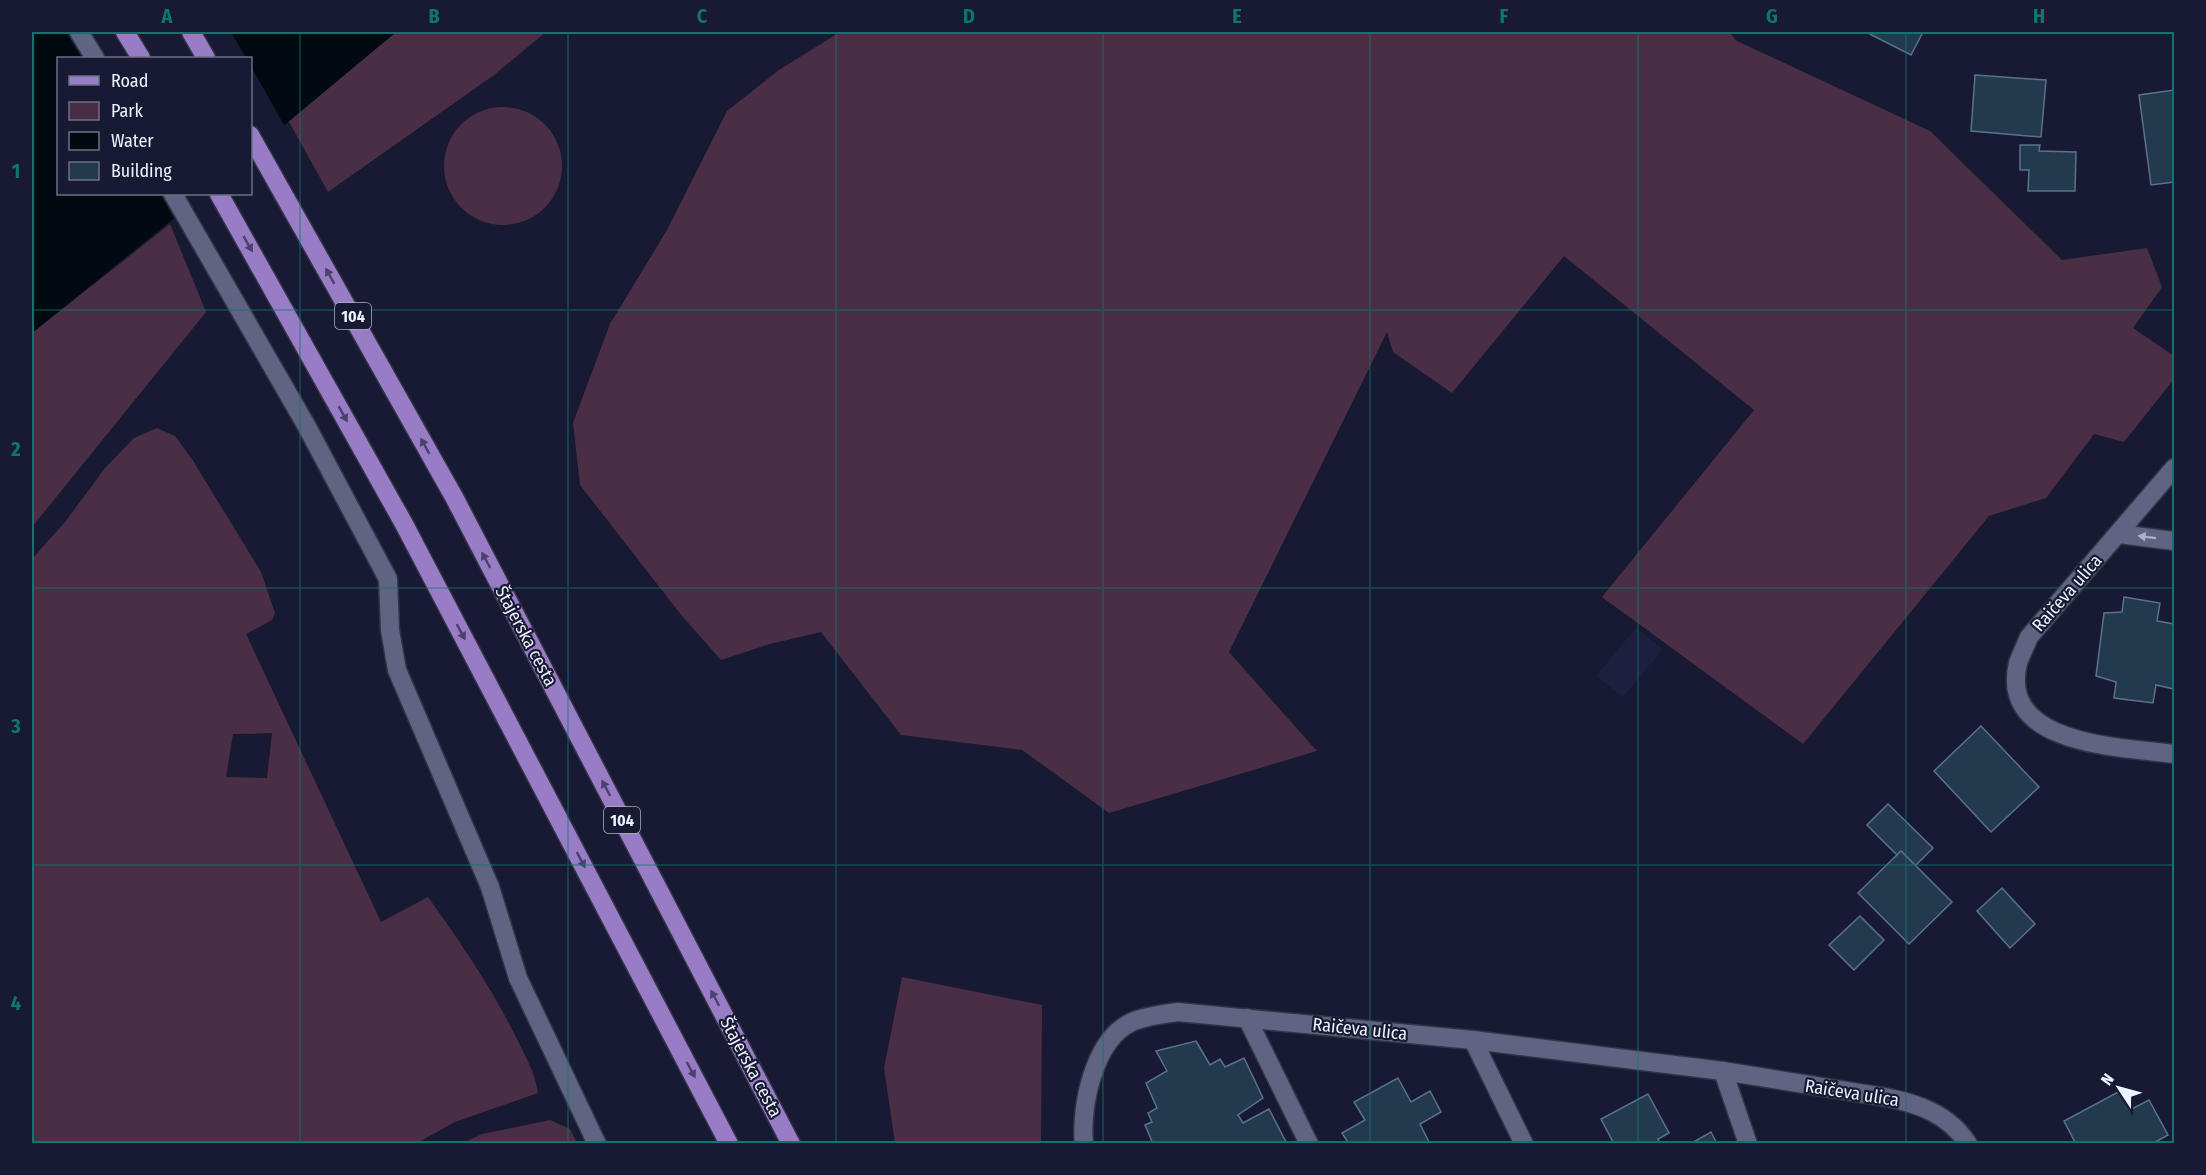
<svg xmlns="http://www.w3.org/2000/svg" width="2206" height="1175" font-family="'Fira Sans Condensed',sans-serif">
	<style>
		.built { fill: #1d1f3e }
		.green { fill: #4a2e45; fill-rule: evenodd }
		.water { fill: #000a10 }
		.pier { fill: #171a32 }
		.building { fill: #23394e; stroke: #5a728a; stroke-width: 1.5 }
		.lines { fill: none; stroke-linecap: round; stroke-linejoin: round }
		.street-casing { stroke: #333347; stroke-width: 21 }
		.primary-casing { stroke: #333347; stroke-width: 21 }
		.street { stroke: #5f6482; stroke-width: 18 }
		.primary { stroke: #997cc6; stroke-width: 18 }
		.oneway { fill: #4b416d }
		.oneway2 { fill: #aeb2c7 }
		.grid { fill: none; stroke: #0f766e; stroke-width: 1.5; stroke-opacity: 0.55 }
		.labels { text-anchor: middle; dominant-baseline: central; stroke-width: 4.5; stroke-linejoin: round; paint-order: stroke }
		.shield { fill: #171a32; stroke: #aeb0c2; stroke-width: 1.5 }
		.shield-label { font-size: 16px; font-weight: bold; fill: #eef1ff }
		.street-label { font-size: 18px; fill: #eef1ff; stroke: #171a32 }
		.neatline { fill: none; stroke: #0f766e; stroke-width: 2 }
		.grid-label { font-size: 20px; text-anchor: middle; font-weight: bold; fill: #0f766e }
	</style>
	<rect width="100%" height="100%" fill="#171a32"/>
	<!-- built -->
	<polygon class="built" points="1636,628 1663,649 1623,697 1596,676"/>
	<!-- green -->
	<g class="green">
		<polygon points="396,32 546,32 494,75 328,192 288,120"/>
		<polygon points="840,32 1729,32 1737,41 1930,131 2062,260 2147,248 2162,287 2133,328 2174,356 2174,379 2124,442 2094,434 2046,498 1989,516 1803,744 1602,597 1754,410 1564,256 1452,393 1393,352 1387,332 1229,652 1317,751 1109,813 1022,750 901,735 821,632 770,644 721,660 682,616 580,485 573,423 610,324 667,230 727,111 779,70"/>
		<circle cx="503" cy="166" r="59"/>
		<polygon points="170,224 206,312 32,527 32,333"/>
		<path d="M157,428L175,436L192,459L261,572L275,613L272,620L246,634L381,922L428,897C461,943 491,987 516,1037C525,1056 535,1072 538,1093L455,1122L417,1143H32V559L65,522L105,468L134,438ZM272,733L267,778L226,777L233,734Z"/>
		<polygon points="902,977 1042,1005 1041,1143 895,1143 884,1068"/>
		<polygon points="550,1120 570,1129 577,1143 463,1143 482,1134"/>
	</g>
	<!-- water -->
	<polygon class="water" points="32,32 396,32 251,153 250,58 58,58 58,194 204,194 32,333"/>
	<!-- pier -->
	<g class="pier">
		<polygon points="66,32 231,32 246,58 82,58"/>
		<polygon points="251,66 285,127 250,156"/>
		<polygon points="160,194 207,194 176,222"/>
	</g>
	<!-- building -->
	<g class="building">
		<polygon points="1866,32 1923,32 1911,55"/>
		<polygon points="1975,75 2046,80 2041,137 1971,131"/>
		<polygon points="2174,90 2174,182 2151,185 2139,95"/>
		<polygon points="2020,145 2040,145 2039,151 2076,152 2075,191 2028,191 2029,170 2020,170"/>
		<polygon points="2124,597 2160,603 2157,621 2174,624 2174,689 2156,685 2153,703 2114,698 2116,682 2096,676 2104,613 2122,612"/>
		<polygon points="1981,726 2039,787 1991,832 1934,771"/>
		<polygon points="1888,804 1933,848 1915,866 1901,851 1897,855 1867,825"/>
		<polygon points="1901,851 1952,902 1909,944 1858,893"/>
		<polygon points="2002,888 2035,924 2010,948 1977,911"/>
		<polygon points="1860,916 1884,940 1854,970 1829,945"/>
		<polygon points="1196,1041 1210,1065 1220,1059 1225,1067 1244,1058 1263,1098 1238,1115 1243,1123 1269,1109 1287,1144 1153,1144 1145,1125 1152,1122 1148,1113 1157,1108 1146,1083 1167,1071 1156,1051"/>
		<polygon points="1398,1078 1411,1102 1430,1091 1441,1112 1420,1124 1430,1144 1349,1144 1342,1133 1365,1120 1354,1102"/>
		<polygon points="2120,1091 2130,1110 2149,1100 2168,1135 2152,1144 2076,1144 2064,1121"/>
		<polygon points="1648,1094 1669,1133 1658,1139 1660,1144 1614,1144 1601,1119"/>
		<polygon points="1711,1132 1717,1144 1690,1144"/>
	</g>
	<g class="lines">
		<defs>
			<g id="street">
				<polyline points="79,32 95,58"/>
				<polyline points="173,194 306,425 388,579 390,630 397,670 490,887 518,978 597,1144"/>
				<path d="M2174,468L2029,637C2026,645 2021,654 2018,663C1998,746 2122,747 2174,754"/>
				<polyline points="2119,534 2174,541"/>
				<polyline points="1247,1018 1309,1144"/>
				<polyline points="1473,1040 1524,1144"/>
				<polyline points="1723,1071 1748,1144"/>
				<path d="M1084,1144C1080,1107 1094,1039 1132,1022C1145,1016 1163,1014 1178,1012L1473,1040L1723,1071L1884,1097C1917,1103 1949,1114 1968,1144"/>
			</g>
			<g id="primary">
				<polyline points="125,32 141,58"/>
				<polyline points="191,32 206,58"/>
				<polyline points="250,135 454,497 791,1144"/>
				<polyline points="219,194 404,524 729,1144"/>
			</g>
		</defs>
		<!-- street casing -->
		<use href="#street" class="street-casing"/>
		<!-- primary casing -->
		<use href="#primary" class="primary-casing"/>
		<!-- street -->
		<use href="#street" class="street"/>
		<!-- primary -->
		<use href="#primary" class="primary"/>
	</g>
	<!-- one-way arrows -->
	<defs><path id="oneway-solid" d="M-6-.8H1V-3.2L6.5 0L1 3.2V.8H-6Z" transform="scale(1.5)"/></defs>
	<g class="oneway">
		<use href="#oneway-solid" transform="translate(248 244) rotate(60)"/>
		<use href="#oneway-solid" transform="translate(330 276) rotate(-119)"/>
		<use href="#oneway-solid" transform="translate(343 414) rotate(61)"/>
		<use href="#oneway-solid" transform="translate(425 446) rotate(-119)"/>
		<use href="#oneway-solid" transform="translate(486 560) rotate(-118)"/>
		<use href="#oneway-solid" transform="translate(461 632) rotate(62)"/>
		<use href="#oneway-solid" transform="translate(606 788) rotate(-118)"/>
		<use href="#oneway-solid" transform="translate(581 860) rotate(62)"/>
		<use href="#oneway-solid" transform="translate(715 998) rotate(-118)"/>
		<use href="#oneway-solid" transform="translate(691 1070) rotate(62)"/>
	</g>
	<use class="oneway2" href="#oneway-solid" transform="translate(2147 537) rotate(-173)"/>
	<!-- grid -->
	<path class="grid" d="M300,32V1144M568,32V1144M836,32V1144M1103,32V1144M1370,32V1144M1638,32V1144M1906,32V1144M32,310H2174M32,588H2174M32,865H2174"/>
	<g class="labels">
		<!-- shield labels -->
		<g class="shield">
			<rect x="335" y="303" width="36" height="26" rx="4.5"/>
			<rect x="604" y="807" width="36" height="26" rx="4.5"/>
		</g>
		<g class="shield-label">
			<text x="353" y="316">104</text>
			<text x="622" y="820">104</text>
		</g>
		<!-- street labels -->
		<g class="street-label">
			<text transform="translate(2067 593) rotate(-49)">Raičeva ulica</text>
			<text transform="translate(526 636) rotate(62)">Štajerska cesta</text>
			<text transform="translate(1360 1029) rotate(6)">Raičeva ulica</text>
			<text transform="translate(751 1067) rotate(62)">Štajerska cesta</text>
			<text transform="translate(1852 1093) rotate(9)">Raičeva ulica</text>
		</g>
	</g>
	<!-- border -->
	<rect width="2206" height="1175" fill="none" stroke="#171a32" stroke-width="66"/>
	<!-- legend -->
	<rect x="57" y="57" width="195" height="138" fill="#171a32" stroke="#6d7084" stroke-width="1.5"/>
	<rect x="69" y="76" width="30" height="9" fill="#997cc6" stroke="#6d7084" stroke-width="1.5"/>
	<text x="111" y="87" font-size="18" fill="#eef1ff">Road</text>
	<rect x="69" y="102" width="30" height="18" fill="#4a2e45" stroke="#6d7084" stroke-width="1.5"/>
	<text x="111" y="117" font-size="18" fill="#eef1ff">Park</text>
	<rect x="69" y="132" width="30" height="18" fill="#000a10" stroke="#6d7084" stroke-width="1.5"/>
	<text x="111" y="147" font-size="18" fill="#eef1ff">Water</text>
	<rect x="69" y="162" width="30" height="18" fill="#23394e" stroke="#6d7084" stroke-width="1.5"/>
	<text x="111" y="177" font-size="18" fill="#eef1ff">Building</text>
	<!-- north arrow -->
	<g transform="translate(2119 1088) rotate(306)" stroke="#171a32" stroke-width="4.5" paint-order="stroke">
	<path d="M0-4.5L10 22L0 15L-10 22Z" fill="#eef1ff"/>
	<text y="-9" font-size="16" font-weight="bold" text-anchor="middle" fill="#eef1ff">N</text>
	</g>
	<rect x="33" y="33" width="2140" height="1109" class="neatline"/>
	<g class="grid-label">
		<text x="167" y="23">A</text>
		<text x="434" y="23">B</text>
		<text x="702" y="23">C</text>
		<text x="969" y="23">D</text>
		<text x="1237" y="23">E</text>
		<text x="1504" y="23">F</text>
		<text x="1772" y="23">G</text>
		<text x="2039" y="23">H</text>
		<text x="16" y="178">1</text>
		<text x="16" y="456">2</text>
		<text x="16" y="733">3</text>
		<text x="16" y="1010">4</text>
	</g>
</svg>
